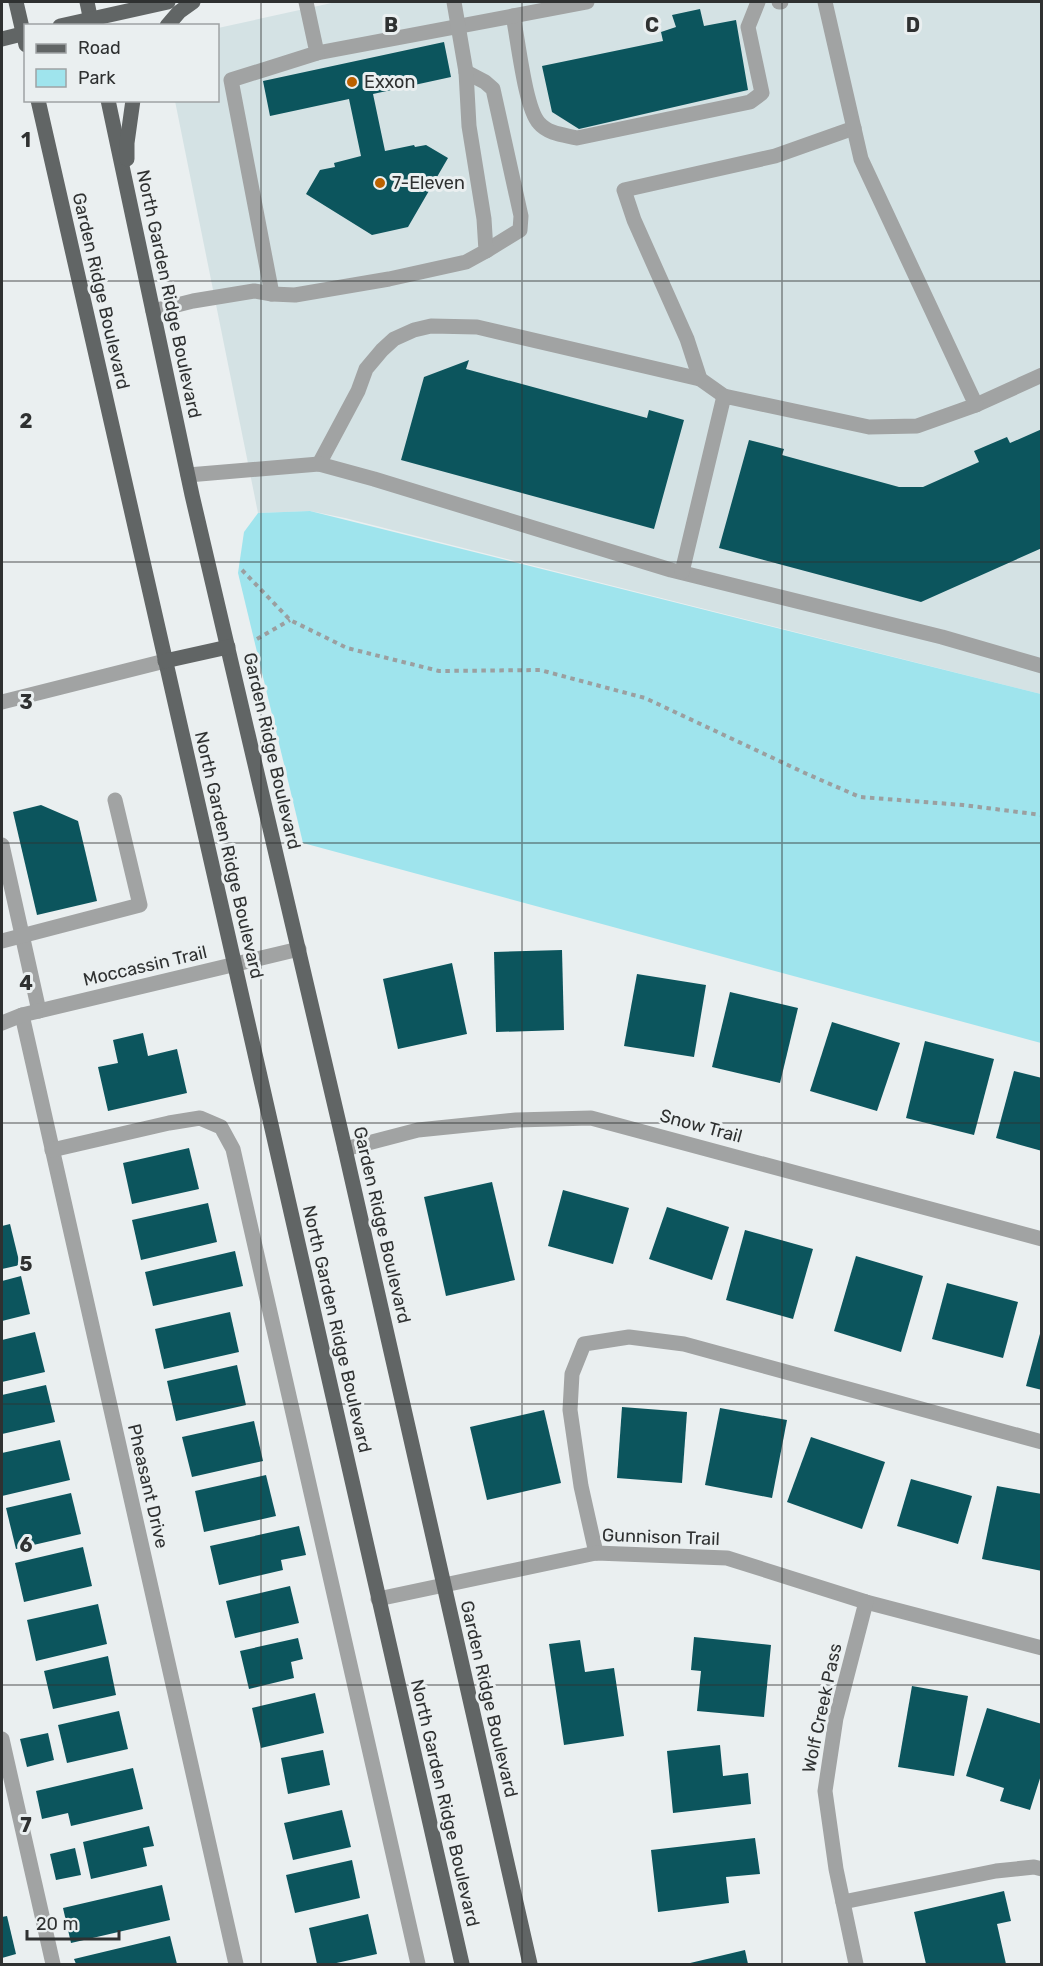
<svg xmlns="http://www.w3.org/2000/svg" width="1043" height="1966" font-family="Rubik,sans-serif">
	<style>
		.built { fill: #d4e2e4 }
		.green { fill: #9fe4ed }
		.building { fill: #0c555d }
		.lines { fill: none; stroke-linecap: round; stroke-linejoin: round }
		.path { stroke: #9b9fa0; stroke-width: 4; stroke-dasharray: 4.5 4.5; stroke-linecap: butt }
		.minor { stroke: #a1a3a3; stroke-width: 15 }
		.major { stroke: #616565; stroke-width: 15 }
		.grid { fill: none; stroke: #2f3131; stroke-width: 1.5; stroke-opacity: 0.55 }
		.poi-dot { fill: #bb6100; stroke: #eaeff0; stroke-width: 2 }
		.labels { text-anchor: middle; dominant-baseline: central; stroke-width: 6; stroke-linejoin: round; paint-order: stroke }
		.poi-label { font-size: 18px; fill: #2f3131; stroke: #eaeff0; text-anchor: start }
		.street-label { font-size: 18px; fill: #2f3131; stroke: #eaeff0 }
		.grid-label { font-size: 20px; text-anchor: middle; font-weight: bold; fill: #2f3131; stroke: #eaeff0; stroke-width: 6; stroke-linejoin: round; paint-order: stroke }
	</style>
	<rect width="100%" height="100%" fill="#eaeff0"/>
	<!-- built -->
	<polygon class="built" points="336,2 1041,2 1041,694 345,518 310,511 258,513 175,101 218,100 218,28"/>
	<!-- green -->
	<polygon class="green" points="310,511 1041,694 1041,1043 303,843 238,573 244,532 258,513"/>
	<!-- building -->
	<g class="building">
		<polygon points="700,9 704,26 736,20 748,90 579,129 552,112 542,66 663,41 661,32 676,27 672,15"/>
		<polygon points="444,42 451,77 373,94 385,151 414,145 415,147 426,145 448,158 408,227 372,235 306,194 320,170 335,167 334,163 361,156 349,99 270,116 263,81"/>
		<polygon points="469,360 466,369 647,418 649,410 684,420 654,529 401,460 424,377"/>
		<polygon points="1042,429 1042,548 921,602 719,548 749,440 784,449 782,455 899,487 923,487 979,462 974,451 1007,437 1010,443"/>
		<polygon points="41,805 78,821 97,901 37,915 13,812"/>
		<polygon points="562,950 564,1030 496,1032 494,952"/>
		<polygon points="452,963 467,1034 398,1049 383,979"/>
		<polygon points="637,974 706,985 694,1057 624,1046"/>
		<polygon points="730,992 798,1008 780,1083 712,1067"/>
		<polygon points="832,1022 900,1043 877,1111 810,1091"/>
		<polygon points="143,1033 148,1056 177,1049 187,1093 108,1111 98,1067 118,1063 113,1040"/>
		<polygon points="925,1041 994,1059 974,1135 906,1118"/>
		<polygon points="1014,1071 1042,1078 1042,1151 996,1138"/>
		<polygon points="189,1148 199,1189 132,1204 123,1163"/>
		<polygon points="492,1182 515,1280 446,1296 424,1197"/>
		<polygon points="563,1190 629,1208 613,1264 548,1246"/>
		<polygon points="208,1203 217,1242 141,1260 132,1220"/>
		<polygon points="667,1207 729,1227 712,1280 649,1259"/>
		<polygon points="10,1224 20,1265 2,1269 2,1226"/>
		<polygon points="745,1230 813,1249 793,1319 726,1300"/>
		<polygon points="235,1251 243,1286 153,1306 145,1272"/>
		<polygon points="856,1256 923,1276 901,1352 834,1331"/>
		<polygon points="21,1276 30,1314 2,1321 2,1281"/>
		<polygon points="947,1283 1018,1302 1003,1358 932,1339"/>
		<polygon points="230,1312 239,1352 164,1369 155,1329"/>
		<polygon points="1041,1330 1042,1330 1042,1390 1026,1386"/>
		<polygon points="35,1332 45,1372 2,1382 2,1340"/>
		<polygon points="237,1365 246,1405 176,1421 167,1381"/>
		<polygon points="46,1385 55,1422 2,1434 2,1395"/>
		<polygon points="622,1407 687,1412 682,1483 617,1478"/>
		<polygon points="720,1408 787,1420 772,1498 705,1485"/>
		<polygon points="544,1410 561,1483 487,1500 470,1427"/>
		<polygon points="254,1421 263,1461 192,1477 182,1437"/>
		<polygon points="811,1437 885,1462 862,1529 787,1502"/>
		<polygon points="60,1440 70,1480 2,1496 2,1453"/>
		<polygon points="266,1475 276,1516 204,1532 195,1491"/>
		<polygon points="911,1479 972,1496 958,1544 897,1526"/>
		<polygon points="997,1486 1042,1494 1042,1571 982,1559"/>
		<polygon points="71,1493 81,1534 16,1549 6,1508"/>
		<polygon points="299,1526 306,1555 281,1560 283,1570 219,1585 210,1546"/>
		<polygon points="83,1547 92,1586 24,1602 15,1563"/>
		<polygon points="290,1586 299,1623 235,1638 226,1601"/>
		<polygon points="98,1604 107,1644 36,1661 27,1620"/>
		<polygon points="694,1637 771,1645 764,1717 697,1711 701,1671 691,1670"/>
		<polygon points="298,1638 303,1659 291,1662 294,1678 249,1689 240,1651"/>
		<polygon points="580,1640 585,1672 614,1668 624,1736 564,1745 549,1644"/>
		<polygon points="108,1656 116,1695 53,1709 44,1671"/>
		<polygon points="912,1686 968,1696 954,1776 898,1767"/>
		<polygon points="315,1693 324,1733 261,1748 252,1708"/>
		<polygon points="987,1708 1042,1724 1042,1772 1030,1810 1000,1801 1004,1788 966,1776"/>
		<polygon points="119,1711 128,1749 67,1763 58,1725"/>
		<polygon points="48,1733 54,1760 27,1767 20,1739"/>
		<polygon points="720,1745 723,1776 748,1773 751,1804 673,1813 667,1751"/>
		<polygon points="323,1750 330,1785 288,1794 281,1758"/>
		<polygon points="133,1768 143,1809 71,1826 68,1813 42,1819 36,1791"/>
		<polygon points="342,1810 351,1847 293,1860 284,1823"/>
		<polygon points="149,1826 154,1846 143,1848 147,1866 91,1879 83,1842"/>
		<polygon points="755,1838 760,1874 726,1877 729,1903 658,1912 651,1850"/>
		<polygon points="75,1848 81,1875 56,1880 50,1854"/>
		<polygon points="352,1860 360,1898 295,1913 286,1875"/>
		<polygon points="162,1885 170,1920 71,1943 63,1908"/>
		<polygon points="1004,1891 1011,1921 997,1924 1006,1964 926,1964 914,1912"/>
		<polygon points="368,1914 377,1954 332,1964 317,1964 309,1928"/>
		<polygon points="7,1916 16,1954 2,1958 2,1917"/>
		<polygon points="170,1936 177,1964 76,1964 74,1959"/>
		<polygon points="745,1950 748,1964 686,1964"/>
	</g>
	<g class="lines">
		<!-- path -->
		<g class="path">
			<polyline points="242,570 290,620 347,648 439,671 540,670 645,698 807,774 860,797 963,805 1042,815"/>
			<polyline points="257,639 290,620"/>
		</g>
		<!-- minor -->
		<g class="minor">
			<polyline points="779,2 781,2"/>
			<path d="M513,16C518,39 525,108 539,123C548,134 565,135 577,138L750,102L762,93L748,27L758,2"/>
			<polyline points="317,53 587,2"/>
			<polyline points="466,72 485,82 493,89 521,216 520,230 486,251"/>
			<polyline points="272,294 231,80 317,53 306,2"/>
			<polyline points="153,311 193,301 254,291 272,294 295,295 389,279 466,262 486,251 484,219 469,126 466,72 454,2"/>
			<polyline points="724,396 700,379 687,339 634,220 624,190 775,156 854,128"/>
			<polyline points="976,405 1042,375"/>
			<polyline points="319,464 358,391 366,369 382,350 394,339 414,330 431,326 477,327 700,379"/>
			<polyline points="188,475 319,464 374,479 671,570 942,637 1042,666"/>
			<polyline points="682,572 724,396 869,427 917,426 976,405 861,159 825,2"/>
			<polyline points="2,702 165,661"/>
			<polyline points="2,845 39,1011"/>
			<polyline points="2,941 140,905 115,800"/>
			<polyline points="22,1015 236,1964"/>
			<polyline points="2,1023 22,1015 299,949"/>
			<polyline points="345,1149 418,1130 516,1120 591,1118 1042,1239"/>
			<polyline points="52,1150 169,1123 200,1118 221,1127 233,1149 418,1964"/>
			<polyline points="596,1553 581,1486 570,1410 572,1374 584,1344 629,1337 684,1344 1042,1442"/>
			<polyline points="378,1599 596,1553 727,1558 866,1602 1042,1648"/>
			<polyline points="2,1739 53,1964"/>
			<polyline points="843,1902 996,1871 1034,1867 1042,1869"/>
			<polyline points="856,1964 836,1869 825,1791 836,1718 866,1602"/>
		</g>
		<!-- major -->
		<g class="major">
			<polyline points="16,2 26,45"/>
			<polyline points="87,2 92,26"/>
			<polyline points="60,26 168,2"/>
			<polyline points="167,26 179,12 193,2"/>
			<polyline points="2,39 26,33"/>
			<polyline points="38,100 462,1964"/>
			<polyline points="108,100 192,495 345,1149 530,1964"/>
			<polyline points="127,159 127,143 133,100"/>
			<polyline points="165,661 228,647"/>
		</g>
	</g>
	<!-- grid -->
	<path class="grid" d="M261,2V1964M522,2V1964M782,2V1964M2,281H1042M2,562H1042M2,843H1042M2,1123H1042M2,1404H1042M2,1685H1042"/>
	<!-- markers -->
	<g class="poi-dot">
		<circle cx="352" cy="82" r="6"/>
		<circle cx="380" cy="183" r="6"/>
	</g>
	<g class="labels">
		<!-- poi labels -->
		<g class="poi-label">
			<text x="364" y="82">Exxon</text>
			<text x="392" y="183">7-Eleven</text>
		</g>
		<!-- street labels -->
		<g class="street-label">
			<text transform="translate(101 291) rotate(77)">Garden Ridge Boulevard</text>
			<text transform="translate(169 294) rotate(78)">North Garden Ridge Boulevard</text>
			<text transform="translate(272 751) rotate(77)">Garden Ridge Boulevard</text>
			<text transform="translate(229 855) rotate(77)">North Garden Ridge Boulevard</text>
			<text transform="translate(145 966) rotate(-13)">Moccassin Trail</text>
			<text transform="translate(701 1126) rotate(15)">Snow Trail</text>
			<text transform="translate(382 1225) rotate(77)">Garden Ridge Boulevard</text>
			<text transform="translate(337 1329) rotate(77)">North Garden Ridge Boulevard</text>
			<text transform="translate(148 1486) rotate(77)">Pheasant Drive</text>
			<text transform="translate(661 1537) rotate(2)">Gunnison Trail</text>
			<text transform="translate(489 1699) rotate(77)">Garden Ridge Boulevard</text>
			<text transform="translate(822 1708) rotate(-78)">Wolf Creek Pass</text>
			<text transform="translate(445 1803) rotate(77)">North Garden Ridge Boulevard</text>
		</g>
	</g>
	<g class="grid-label">
		<text x="391" y="32">B</text>
		<text x="652" y="32">C</text>
		<text x="913" y="32">D</text>
		<text x="26" y="147">1</text>
		<text x="26" y="428">2</text>
		<text x="26" y="709">3</text>
		<text x="26" y="990">4</text>
		<text x="26" y="1271">5</text>
		<text x="26" y="1552">6</text>
		<text x="26" y="1832">7</text>
	</g>
	<!-- border -->
	<rect width="1043" height="1966" fill="none" stroke="#2f3131" stroke-width="6"/>
	<!-- legend -->
	<rect x="24" y="24" width="195" height="78" fill="#eaeff0" stroke="#9fa3a4" stroke-width="1.5"/>
	<rect x="36" y="44" width="30" height="9" fill="#616565" stroke="#9fa3a4" stroke-width="1.5"/>
	<text x="78" y="54" font-size="18" fill="#2f3131">Road</text>
	<rect x="36" y="69" width="30" height="18" fill="#9fe4ed" stroke="#9fa3a4" stroke-width="1.5"/>
	<text x="78" y="84" font-size="18" fill="#2f3131">Park</text>
	<!-- scale -->
	<path d="M27 1930v9h92v-9" fill="none" stroke="#2f3131" stroke-width="3"/>
	<text x="36" y="1930" font-size="18" fill="#2f3131" stroke="#eaeff0" stroke-width="4.5" paint-order="stroke">20 m</text>
</svg>
